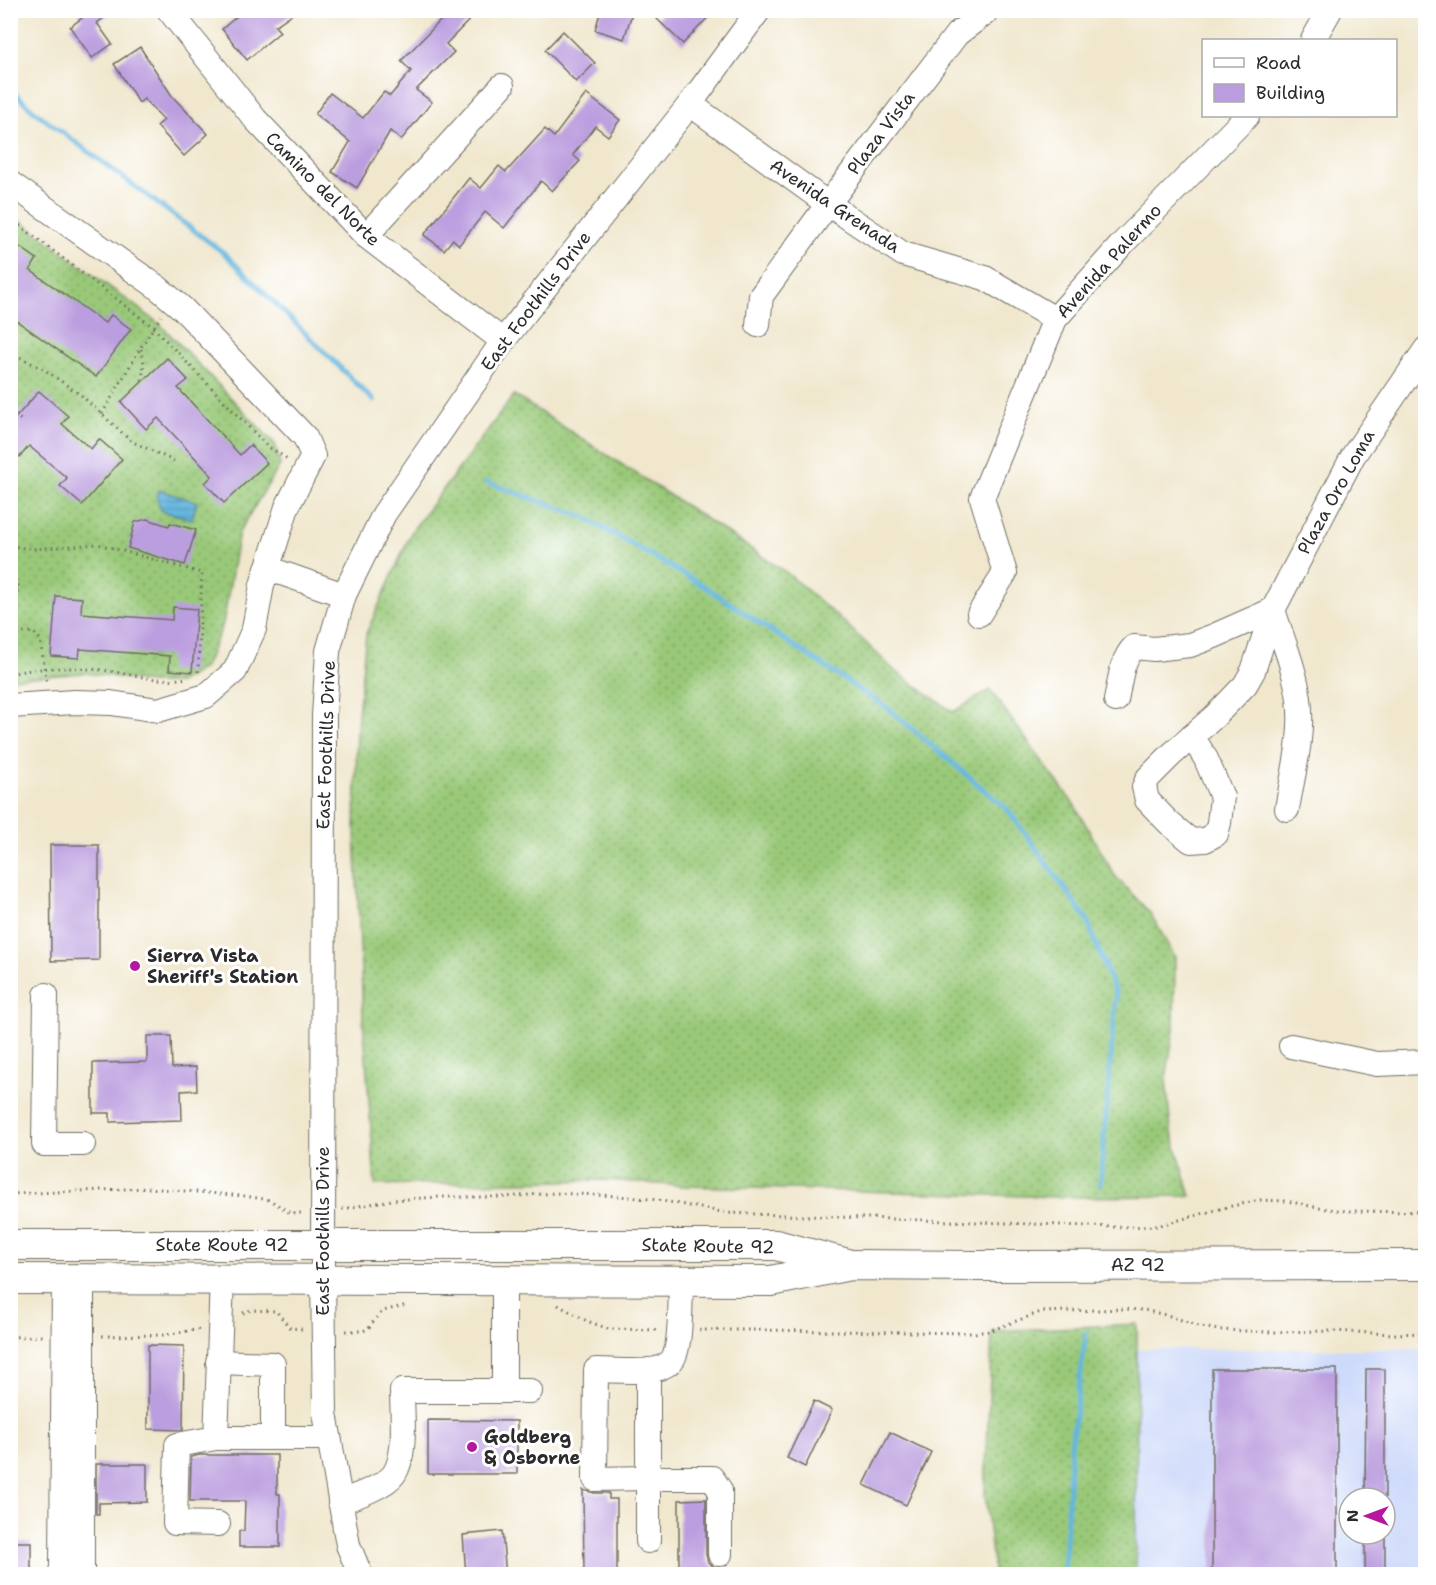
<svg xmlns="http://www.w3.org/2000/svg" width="1436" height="1585" font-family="'Shantell Sans',sans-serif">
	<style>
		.built { fill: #cedafa; fill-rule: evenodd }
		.grass { fill: url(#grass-dots); stroke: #627a52; stroke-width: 1.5 }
		.water { fill: url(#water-rules); stroke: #477085; stroke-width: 1.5 }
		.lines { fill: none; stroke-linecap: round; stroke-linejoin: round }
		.stream { stroke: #63b6df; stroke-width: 5 }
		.building { fill: #bb9edf }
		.minor-casing { stroke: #706d64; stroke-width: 26 }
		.major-casing { stroke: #706d64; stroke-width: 32 }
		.path { stroke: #706d64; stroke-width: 3; stroke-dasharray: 1.5 4.5; stroke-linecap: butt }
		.minor { stroke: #fff; stroke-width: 24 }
		.major { stroke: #fff; stroke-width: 30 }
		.poi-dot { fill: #b5179e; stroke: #fff; stroke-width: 2 }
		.labels { text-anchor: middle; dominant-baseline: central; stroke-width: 6; stroke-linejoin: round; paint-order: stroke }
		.street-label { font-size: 18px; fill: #2b2b2b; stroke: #fff }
		.poi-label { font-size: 18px; font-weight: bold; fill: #2b2b2b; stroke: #fff; text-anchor: start }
	</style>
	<defs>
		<pattern id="grass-dots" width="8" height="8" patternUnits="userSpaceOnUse" patternTransform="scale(1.5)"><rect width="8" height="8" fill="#99c978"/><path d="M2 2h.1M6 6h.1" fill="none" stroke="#7da363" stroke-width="1.8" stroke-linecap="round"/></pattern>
		<pattern id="water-rules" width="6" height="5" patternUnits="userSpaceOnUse" patternTransform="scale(1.5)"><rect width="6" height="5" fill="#63b6df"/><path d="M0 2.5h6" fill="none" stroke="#5294b5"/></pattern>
	</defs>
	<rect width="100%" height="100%" fill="#fff"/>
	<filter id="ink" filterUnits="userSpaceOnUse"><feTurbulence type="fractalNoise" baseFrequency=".0167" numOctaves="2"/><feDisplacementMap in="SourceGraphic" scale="12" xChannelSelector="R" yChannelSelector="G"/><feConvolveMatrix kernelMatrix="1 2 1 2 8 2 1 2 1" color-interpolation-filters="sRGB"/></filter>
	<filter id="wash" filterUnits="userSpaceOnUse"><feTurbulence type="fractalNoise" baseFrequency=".008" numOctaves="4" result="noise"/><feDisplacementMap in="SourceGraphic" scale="24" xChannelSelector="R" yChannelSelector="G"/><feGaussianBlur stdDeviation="1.35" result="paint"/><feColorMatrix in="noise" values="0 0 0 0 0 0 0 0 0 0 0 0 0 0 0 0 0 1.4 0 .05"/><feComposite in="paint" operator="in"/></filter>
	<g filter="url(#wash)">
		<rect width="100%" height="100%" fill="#f0e7cd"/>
		<!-- built -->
		<path class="built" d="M1137,1349H1425V1574H1136ZM1349,1498H1385V1534H1349Z"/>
		<!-- grass -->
		<g class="grass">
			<polygon points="10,213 161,325 275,444 280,465 239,532 223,624 205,667 179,683 150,683 117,677 85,673 11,679"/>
			<polygon points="514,395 700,515 787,573 846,624 894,670 953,712 990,690 1075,806 1115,876 1150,913 1175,957 1174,1030 1166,1079 1171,1130 1191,1196 1061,1197 684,1186 606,1180 375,1185 363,1017 355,831 357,726 366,634 412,531"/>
			<polygon points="1137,1324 1136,1574 994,1574 985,1493 992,1331"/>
		</g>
		<!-- water -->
		<polygon class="water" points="159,490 197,502 192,519 162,511 157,499"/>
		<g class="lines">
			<!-- stream -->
			<g class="stream">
				<polyline points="10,89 34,111 224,253 373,400"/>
				<polyline points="486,482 584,517 704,586 890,710 1008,810 1086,918 1116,994 1100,1185"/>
				<polyline points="1064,1574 1071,1446 1086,1333"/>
			</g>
		</g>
		<g id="blocks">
			<!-- building -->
			<g class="building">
				<polygon points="77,10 115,10 97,23 112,44 92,58 70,27 82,18"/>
				<polygon points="244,10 298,10 275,26 280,32 247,60 222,29"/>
				<polygon points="447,10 479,10 446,44 454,52 416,90 432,102 401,140 390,131 357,188 332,172 350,142 315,114 330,93 363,118 384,92 390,96 411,71 401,61 442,19 440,17"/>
				<polygon points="601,10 633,10 624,39 595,30"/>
				<polygon points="665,10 715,10 683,44 657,19"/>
				<polygon points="563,31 595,63 576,82 545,50"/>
				<polygon points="140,47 172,96 208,134 184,156 157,126 164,120 144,99 139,103 114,64"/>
				<polygon points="586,94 620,120 608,136 595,126 573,155 580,161 552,191 541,181 504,228 485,212 459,245 453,239 444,250 424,235 469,178 481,188 499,166 506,172 545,129 554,137"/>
				<polygon points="10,240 37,259 30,270 105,323 111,315 131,329 96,377 10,316"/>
				<polygon points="167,358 188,380 178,388 240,455 250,445 267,463 224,503 205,483 212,476 158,418 146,429 121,402"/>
				<polygon points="39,391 68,416 62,424 91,449 99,439 122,459 82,505 60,486 67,478 29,446 20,457 10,448 10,424"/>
				<polygon points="147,519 169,526 170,523 196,530 185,565 128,548 135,522"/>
				<polygon points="56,596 82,598 81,613 172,620 173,607 197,609 192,672 169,670 170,656 80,649 79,658 51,656"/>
				<polygon points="50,845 99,845 99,960 51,961"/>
				<polygon points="147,1036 171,1036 172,1068 196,1067 197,1090 181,1091 182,1120 110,1122 110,1113 93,1113 93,1063 147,1062"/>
				<polygon points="148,1345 184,1346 183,1430 148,1429"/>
				<rect x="1212" y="1369" width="125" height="206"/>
				<polygon points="1366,1369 1385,1369 1385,1498 1365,1498"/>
				<polygon points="814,1401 832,1410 805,1467 787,1458"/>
				<polygon points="428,1420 517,1421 517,1474 428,1474"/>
				<polygon points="890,1432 931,1452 906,1505 864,1485"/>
				<polygon points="199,1455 277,1455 277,1494 280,1494 280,1547 239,1547 239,1531 244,1531 245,1501 190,1501 191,1457"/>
				<polygon points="96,1464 147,1464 147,1502 99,1503 99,1514 96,1514"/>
				<polygon points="583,1490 595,1493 609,1493 609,1499 617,1499 617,1575 584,1575"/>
				<polygon points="706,1499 706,1554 708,1562 714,1567 714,1575 679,1575 679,1500"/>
				<polygon points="502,1531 506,1575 466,1575 463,1535"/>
				<rect x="1365" y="1534" width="20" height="41"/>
				<rect x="10" y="1542" width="21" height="33"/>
			</g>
		</g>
	</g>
	<g filter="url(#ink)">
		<use href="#blocks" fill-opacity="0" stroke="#706d64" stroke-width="1.5"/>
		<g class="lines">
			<defs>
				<g id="minor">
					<polyline points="169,10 255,119 366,236 503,341"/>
					<polyline points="1313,40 1330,10"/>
					<polyline points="690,104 828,204 903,254 985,278 1055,319"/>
					<polyline points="10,183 157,287 183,309 305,437 313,456 287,507 262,585 254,629 235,671 206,696 158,710 111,703 75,702 10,706"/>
					<polyline points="366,236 502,86"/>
					<polyline points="758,325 761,296 828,204 957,34 985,13"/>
					<polyline points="267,568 344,595"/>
					<path d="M1273,610C1282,638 1295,669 1299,699C1304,735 1293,773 1287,809"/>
					<polyline points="979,614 1005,573 982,498 1055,319 1123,243 1247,116"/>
					<path d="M1116,700C1120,682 1121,660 1134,647L1154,649L1190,645L1214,636L1273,610"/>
					<polyline points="1192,736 1206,759 1222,797 1219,823 1216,834 1205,840 1191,841 1169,823 1147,800 1144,787 1148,778 1171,755 1215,716 1245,685 1253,671 1273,610 1353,456 1426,349"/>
					<polyline points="46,995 44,1144 83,1144"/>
					<polyline points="1291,1046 1377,1064 1426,1062"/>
					<polyline points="82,1279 82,1574"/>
					<polyline points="222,1279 216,1438 329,1438"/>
					<polyline points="504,1280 504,1391"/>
					<polyline points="218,1362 273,1364 273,1438"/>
					<path d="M648,1370V1478L595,1479L596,1370C610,1370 644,1373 656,1369C661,1368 669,1364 672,1360C682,1347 680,1297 681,1281"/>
					<polyline points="216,1438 177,1445 175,1523 218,1524"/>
					<path d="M340,1502C354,1497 386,1486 394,1474C407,1455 402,1414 402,1391H530"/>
					<polyline points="648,1541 648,1478 712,1478 720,1490 720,1554"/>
					<polyline points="60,1574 62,1568 64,1279"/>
					<polyline points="360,1574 348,1545 325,1413 323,1279 324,716 328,651 344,595 384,514 503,341 690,104 759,10"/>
				</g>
				<g id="major">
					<polyline points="10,1245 776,1245 844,1263"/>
					<polyline points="10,1279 771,1281 850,1265 979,1266 1426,1265"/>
				</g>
			</defs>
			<!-- minor casing -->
			<use href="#minor" class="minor-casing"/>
			<!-- major casing -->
			<use href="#major" class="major-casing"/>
			<!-- path -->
			<g class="path">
				<polyline points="10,218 153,327 267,446 289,460"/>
				<polyline points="141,349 144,363 142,382"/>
				<polyline points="10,351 15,355 45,370 82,396 131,441 174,461"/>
				<polyline points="10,364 15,355"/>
				<polyline points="10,411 23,422"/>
				<polyline points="102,414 141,347 161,316"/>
				<polyline points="10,455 18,461"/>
				<polyline points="10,546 32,549 98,544 202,573 198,675"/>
				<polyline points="10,577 14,578 18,585 16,631 20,633 33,632 40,639 47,684"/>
				<path d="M10,674C43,666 76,667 109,671C136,675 160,683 188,678"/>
				<polyline points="10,1194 149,1188 245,1196 270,1200 290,1213 303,1213"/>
				<polyline points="342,1209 392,1200 440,1197 504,1197 555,1193 619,1196 658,1200 727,1213 1116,1227 1157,1226 1227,1207 1260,1200 1287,1201 1319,1208 1346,1211 1426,1212"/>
				<polyline points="558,1305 587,1321 609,1329 660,1330"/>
				<polyline points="243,1313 251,1310 276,1311 290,1328 303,1329"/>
				<polyline points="699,1330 759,1330 974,1333 989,1331 1041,1312 1124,1309 1144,1310 1170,1316 1202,1327 1219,1330 1272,1332 1333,1331 1393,1334 1426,1333"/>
				<polyline points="346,1331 363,1331 369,1328 376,1318 383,1311 407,1305"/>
				<polyline points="102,1336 165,1335 200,1329"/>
				<polyline points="10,1337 45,1336"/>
			</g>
			<!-- minor -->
			<use href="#minor" class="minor"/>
			<!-- major -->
			<use href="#major" class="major"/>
		</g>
	</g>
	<!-- markers -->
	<g class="poi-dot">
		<circle cx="135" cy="966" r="6"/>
		<circle cx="472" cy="1447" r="6"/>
	</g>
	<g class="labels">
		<!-- street labels -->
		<g class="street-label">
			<text transform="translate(881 133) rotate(-53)">Plaza Vista</text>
			<text transform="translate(323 189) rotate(45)">Camino del Norte</text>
			<text transform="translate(835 206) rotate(34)">Avenida Grenada</text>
			<text transform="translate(1109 261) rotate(-48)">Avenida Palermo</text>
			<text transform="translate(536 301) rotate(-53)">East Foothills Drive</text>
			<text transform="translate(1336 492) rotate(-61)">Plaza Oro Loma</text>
			<text transform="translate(326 745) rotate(-88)">East Foothills Drive</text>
			<text transform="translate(323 1231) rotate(-90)">East Foothills Drive</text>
			<text x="222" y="1245">State Route 92</text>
			<text transform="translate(708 1246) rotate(1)">State Route 92</text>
			<text x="1138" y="1265">AZ 92</text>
		</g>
		<!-- poi labels -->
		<g class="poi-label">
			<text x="147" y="956">Sierra Vista<tspan x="147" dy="21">Sheriff's Station</tspan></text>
			<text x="484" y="1437">Goldberg<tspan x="484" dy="21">&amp; Osborne</tspan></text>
		</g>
	</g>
	<!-- margin -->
	<rect width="1436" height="1585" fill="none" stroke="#fff" stroke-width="36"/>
	<!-- legend -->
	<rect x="1202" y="39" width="195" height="78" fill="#ffffff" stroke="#aaaaaa" stroke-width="1.5"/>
	<rect x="1214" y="58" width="30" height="9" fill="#ffffff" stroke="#aaaaaa" stroke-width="1.5"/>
	<text x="1256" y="69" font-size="18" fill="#2b2b2b">Road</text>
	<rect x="1214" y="84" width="30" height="18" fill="#bb9edf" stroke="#aaaaaa" stroke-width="1.5"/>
	<text x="1256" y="99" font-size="18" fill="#2b2b2b">Building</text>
	<!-- north arrow -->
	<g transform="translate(1367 1516) rotate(270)"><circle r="28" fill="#ffffff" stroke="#aaaaaa" stroke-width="1.5"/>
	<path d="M0-4.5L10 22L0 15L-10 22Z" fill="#b5179e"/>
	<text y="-9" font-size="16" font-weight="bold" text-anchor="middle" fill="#2b2b2b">N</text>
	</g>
</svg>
